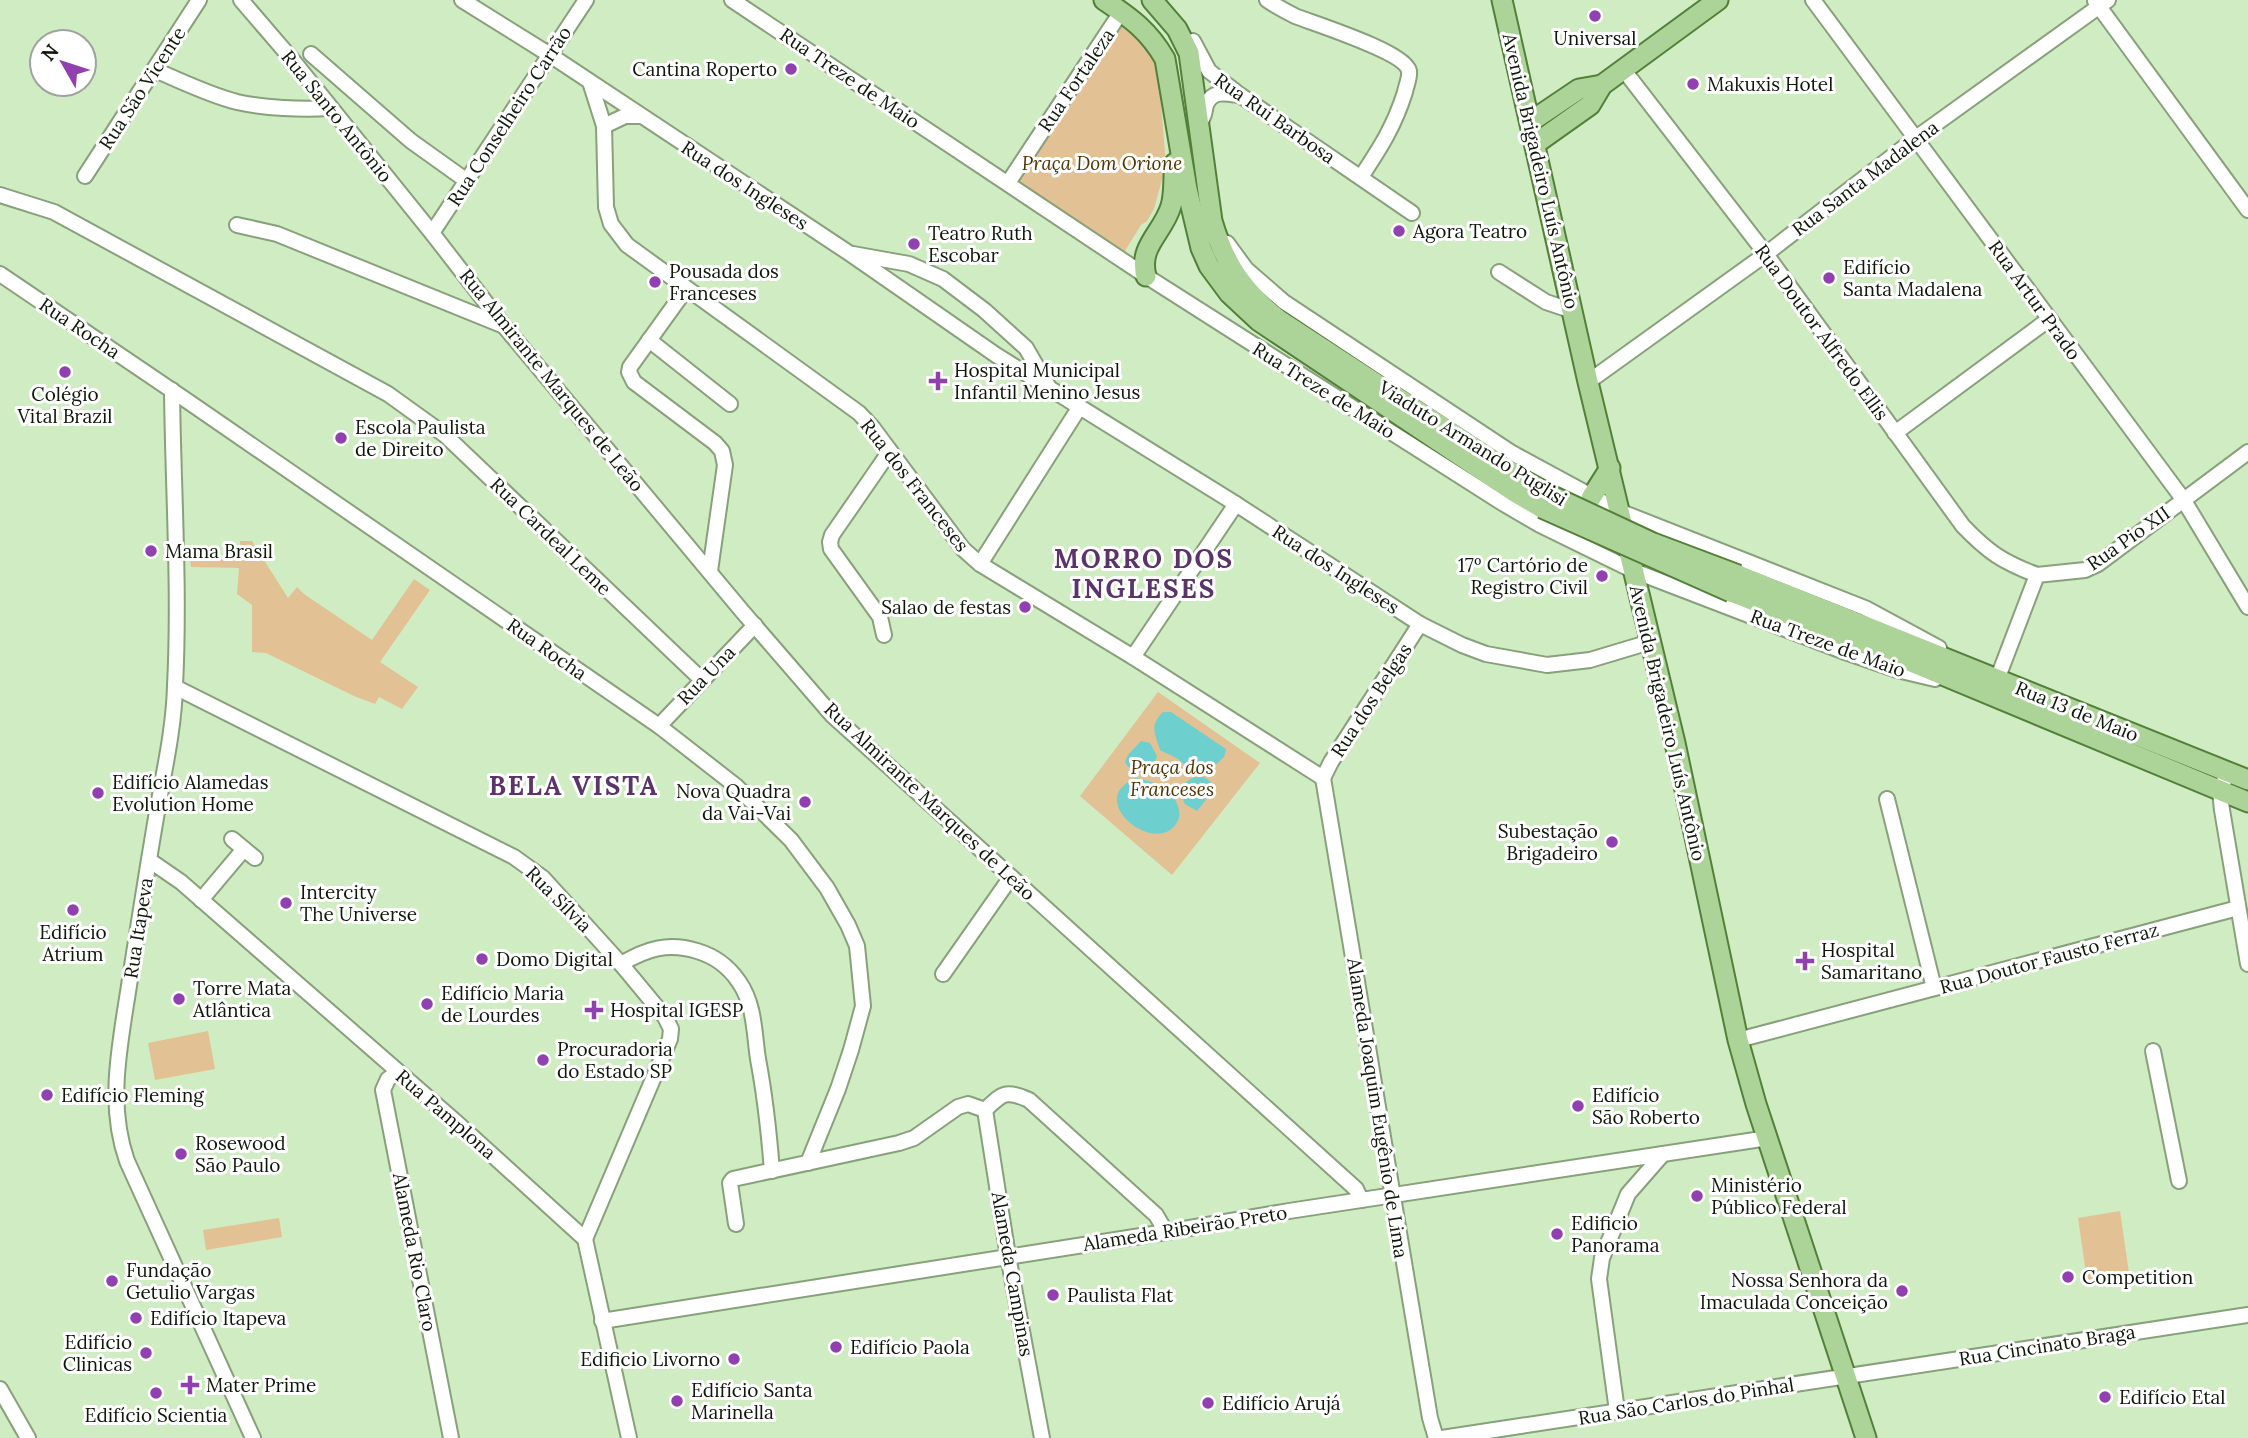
<svg xmlns="http://www.w3.org/2000/svg" width="2248" height="1438" font-family="Lora,serif">
	<style>
		.green { fill: #e2c194 }
		.water { fill: #6ecfcf }
		.lines { fill: none; stroke-linecap: round; stroke-linejoin: round }
		.minor-casing { stroke: #87a17b; stroke-width: 18 }
		.major-casing { stroke: #528039; stroke-width: 23 }
		.minor { stroke: #fff; stroke-width: 14 }
		.major { stroke: #add498; stroke-width: 19 }
		.major-bridge-casing { stroke: #528039; stroke-width: 23; stroke-linecap: butt }
		.major-bridge { stroke: #add498; stroke-width: 19 }
		.poi-dot { fill: #9140af; stroke: #fff; stroke-width: 2.5 }
		.labels { text-anchor: middle; dominant-baseline: central; stroke-width: 6; stroke-linejoin: round; paint-order: stroke }
		.poi-label { font-size: 19px; fill: #0e1809; stroke: #fff; text-anchor: start }
		.street-label { font-size: 19px; fill: #0e1809; stroke: #fff }
		.park-label { font-size: 19px; font-style: italic; fill: #503401; stroke: #fff }
		.district-label { font-size: 26px; font-weight: bold; letter-spacing: 2px; fill: #5b346b; stroke: #fff }
	</style>
	<rect width="100%" height="100%" fill="#d0ecc3"/>
	<!-- green -->
	<g class="green">
		<polygon points="1121,21 1138,34 1158,66 1166,165 1154,209 1147,221 1141,225 1123,254 1015,182"/>
		<polygon points="240,541 252,541 288,598 297,587 304,594 372,640 414,579 430,590 380,662 418,687 402,709 379,697 375,704 354,696 266,653 252,652 252,605 237,594 239,568 191,567 190,558 241,560"/>
		<polygon points="1158,692 1260,763 1172,875 1080,796"/>
		<polygon points="208,1031 215,1069 155,1080 148,1043"/>
		<polygon points="2120,1211 2129,1273 2087,1280 2078,1218"/>
		<polygon points="279,1218 282,1237 206,1250 203,1230"/>
	</g>
	<!-- water -->
	<g class="water">
		<path d="M1163,712H1171L1226,749L1224,757C1211,770 1204,774 1186,768C1181,757 1170,756 1160,750C1155,733 1149,726 1163,712Z"/>
		<path d="M1141,741L1150,743L1157,756C1153,773 1134,779 1125,762L1128,755Z"/>
		<path d="M1196,777H1204L1211,782L1205,801L1197,811L1185,804C1178,792 1182,781 1196,777Z"/>
		<path d="M1137,778L1152,782L1160,791L1174,798C1179,806 1182,816 1176,824C1153,857 1083,797 1137,778Z"/>
	</g>
	<g class="lines">
		<defs>
			<g id="minor">
				<polyline points="241,0 290,57 432,233 504,326 742,611 832,715 1356,1189 1361,1200"/>
				<polyline points="462,0 550,55 849,253 996,355 1236,504 1420,624 1462,645 1486,654 1547,665 1590,660 1650,642"/>
				<polyline points="732,0 1146,276 1504,504 1540,525 1634,571 1845,652 1897,670 1935,679"/>
				<path d="M1267,0C1276,6 1285,11 1295,16C1315,24 1405,52 1409,71C1410,78 1406,86 1405,92C1394,127 1380,148 1361,177"/>
				<polyline points="1813,0 2183,499 2248,607"/>
				<polyline points="2095,1 2248,210"/>
				<polyline points="1193,41 1209,71 1240,95 1412,213"/>
				<polyline points="311,54 411,141 467,181"/>
				<path d="M1623,69L1766,254L1963,526C1989,553 2003,562 2037,575"/>
				<path d="M155,70C181,81 209,95 237,102C264,108 302,110 330,108"/>
				<polyline points="590,82 604,126 606,207 611,224 627,245 859,413 873,428 963,549 980,564 1133,657 1323,778"/>
				<path d="M1200,122C1205,116 1204,113 1206,105C1212,90 1225,93 1238,95"/>
				<polyline points="604,126 625,116 641,116"/>
				<polyline points="85,176 199,0"/>
				<polyline points="1008,183 1121,12"/>
				<polyline points="0,195 54,212 388,394 445,435 702,680"/>
				<polyline points="237,225 277,234 504,326"/>
				<polyline points="432,233 586,0"/>
				<polyline points="1227,243 1246,269 1284,302 1512,453 1619,511 1865,608 1939,648"/>
				<polyline points="853,254 909,264 943,279 984,310 1026,348 1048,386"/>
				<polyline points="1499,272 1546,302 1573,311"/>
				<polyline points="0,274 186,400 659,726 736,786 791,840 827,888 848,925 857,946 863,1006 851,1050 838,1089 808,1163"/>
				<polyline points="686,289 630,367 629,372 634,382 715,443 722,451 725,465 710,571"/>
				<polyline points="649,340 730,404"/>
				<polyline points="1588,382 1766,254 1916,138 2108,0"/>
				<path d="M172,390C173,489 180,587 175,686C174,726 165,767 158,806C148,864 139,921 130,979C121,1040 106,1102 127,1161L253,1438"/>
				<polyline points="1895,433 2048,320"/>
				<polyline points="980,564 1079,408"/>
				<polyline points="884,635 880,617 831,549 830,542 832,535 890,451"/>
				<polyline points="1133,657 1236,504"/>
				<polyline points="1995,685 2037,575 2085,570 2098,564 2248,452"/>
				<polyline points="175,687 514,857 543,878 621,964 665,1017 671,1029 670,1039 585,1239"/>
				<polyline points="659,726 755,625"/>
				<polyline points="2228,771 2220,791 2222,810 2248,964"/>
				<polyline points="1323,778 1430,1418 1436,1438"/>
				<polyline points="1323,778 1331,762 1420,624"/>
				<polyline points="1887,799 1934,988"/>
				<polyline points="244,849 255,858"/>
				<polyline points="149,860 181,882 456,1122 585,1239 629,1438"/>
				<polyline points="201,900 244,849 232,839"/>
				<path d="M621,964C646,949 668,942 697,951C714,956 729,967 739,982C755,1005 754,1033 758,1059C765,1096 769,1133 772,1171"/>
				<polyline points="943,974 1011,877"/>
				<polyline points="1738,1040 2238,908"/>
				<polyline points="2153,1051 2179,1181"/>
				<polyline points="398,1072 388,1079 383,1090 451,1438"/>
				<polyline points="985,1110 1008,1256 1042,1438"/>
				<path d="M985,1110C1002,1094 1005,1089 1029,1100L1156,1215L1166,1232"/>
				<polyline points="736,1224 730,1183 733,1179 899,1143 914,1138 958,1107 968,1104 985,1110"/>
				<polyline points="602,1321 1166,1232 1289,1211 1768,1138"/>
				<polyline points="0,1389 28,1438"/>
				<polyline points="1617,1411 1599,1279 1602,1258 1628,1194 1663,1154"/>
				<polyline points="1442,1438 2248,1315"/>
			</g>
			<g id="major">
				<path d="M1104,0C1131,18 1149,31 1165,59L1187,189L1201,248L1209,266L1229,293L1259,321L1516,493L1542,508"/>
				<path d="M1152,0L1177,29L1189,53L1212,221C1225,265 1243,291 1279,320L1507,469L1548,494"/>
				<polyline points="1502,0 1588,382 1675,743 1738,1040 1756,1104 1866,1438"/>
				<polyline points="1530,122 1579,89 1602,85"/>
				<polyline points="1535,144 1590,105 1602,85 1718,0"/>
				<path d="M1146,276C1138,246 1163,233 1171,206C1175,193 1173,177 1175,163"/>
				<polyline points="1591,498 1610,468"/>
				<polyline points="1738,575 2248,780"/>
				<polyline points="1731,592 1916,664 2248,802"/>
			</g>
		</defs>
		<!-- minor casing -->
		<use href="#minor" class="minor-casing"/>
		<!-- major casing -->
		<use href="#major" class="major-casing"/>
		<!-- minor -->
		<use href="#minor" class="minor"/>
		<!-- major -->
		<use href="#major" class="major"/>
		<defs>
			<g id="major-bridge">
				<polyline points="1548,494 1653,543 1738,575"/>
				<polyline points="1542,508 1731,592"/>
			</g>
		</defs>
		<!-- major-bridge casing -->
		<use href="#major-bridge" class="major-bridge-casing"/>
		<!-- major-bridge -->
		<use href="#major-bridge" class="major-bridge"/>
	</g>
	<!-- markers -->
	<g class="poi-dot">
		<circle cx="1595" cy="16" r="7"/>
		<circle cx="791" cy="69" r="7"/>
		<circle cx="1693" cy="84" r="7"/>
		<circle cx="1399" cy="231" r="7"/>
		<circle cx="914" cy="244" r="7"/>
		<circle cx="1829" cy="278" r="7"/>
		<circle cx="655" cy="282" r="7"/>
		<circle cx="65" cy="372" r="7"/>
		<path d="M934.5 370.5h7v7h7v7h-7v7h-7v-7h-7v-7h7z"/>
		<circle cx="341" cy="438" r="7"/>
		<circle cx="151" cy="551" r="7"/>
		<circle cx="1602" cy="576" r="7"/>
		<circle cx="1025" cy="607" r="7"/>
		<circle cx="98" cy="793" r="7"/>
		<circle cx="805" cy="802" r="7"/>
		<circle cx="1612" cy="842" r="7"/>
		<circle cx="286" cy="903" r="7"/>
		<circle cx="73" cy="910" r="7"/>
		<circle cx="482" cy="959" r="7"/>
		<path d="M1801.5 950.5h7v7h7v7h-7v7h-7v-7h-7v-7h7z"/>
		<circle cx="179" cy="999" r="7"/>
		<circle cx="427" cy="1004" r="7"/>
		<path d="M590.5 999.5h7v7h7v7h-7v7h-7v-7h-7v-7h7z"/>
		<circle cx="543" cy="1060" r="7"/>
		<circle cx="47" cy="1095" r="7"/>
		<circle cx="1578" cy="1106" r="7"/>
		<circle cx="181" cy="1154" r="7"/>
		<circle cx="1697" cy="1196" r="7"/>
		<circle cx="1557" cy="1234" r="7"/>
		<circle cx="2068" cy="1277" r="7"/>
		<circle cx="112" cy="1281" r="7"/>
		<circle cx="1902" cy="1291" r="7"/>
		<circle cx="1053" cy="1295" r="7"/>
		<circle cx="136" cy="1318" r="7"/>
		<circle cx="836" cy="1347" r="7"/>
		<circle cx="146" cy="1353" r="7"/>
		<circle cx="734" cy="1359" r="7"/>
		<path d="M186.5 1374.5h7v7h7v7h-7v7h-7v-7h-7v-7h7z"/>
		<circle cx="156" cy="1393" r="7"/>
		<circle cx="2105" cy="1397" r="7"/>
		<circle cx="677" cy="1401" r="7"/>
		<circle cx="1208" cy="1403" r="7"/>
	</g>
	<g class="labels">
		<!-- poi labels -->
		<g class="poi-label">
			<text x="1595" y="38" text-anchor="middle">Universal</text>
			<text x="777" y="69" text-anchor="end">Cantina Roperto</text>
			<text x="1707" y="84">Makuxis Hotel</text>
			<text x="1413" y="231">Agora Teatro</text>
			<text x="928" y="233">Teatro Ruth<tspan x="928" dy="22">Escobar</tspan></text>
			<text x="1843" y="267">Edifício<tspan x="1843" dy="22">Santa Madalena</tspan></text>
			<text x="669" y="271">Pousada dos<tspan x="669" dy="22">Franceses</tspan></text>
			<text x="954" y="370">Hospital Municipal<tspan x="954" dy="22">Infantil Menino Jesus</tspan></text>
			<text x="65" y="394" text-anchor="middle">Colégio<tspan x="65" dy="22">Vital Brazil</tspan></text>
			<text x="355" y="427">Escola Paulista<tspan x="355" dy="22">de Direito</tspan></text>
			<text x="165" y="551">Mama Brasil</text>
			<text x="1588" y="565" text-anchor="end">17º Cartório de<tspan x="1588" dy="22">Registro Civil</tspan></text>
			<text x="1011" y="607" text-anchor="end">Salao de festas</text>
			<text x="112" y="782">Edifício Alamedas<tspan x="112" dy="22">Evolution Home</tspan></text>
			<text x="791" y="791" text-anchor="end">Nova Quadra<tspan x="791" dy="22">da Vai-Vai</tspan></text>
			<text x="1598" y="831" text-anchor="end">Subestação<tspan x="1598" dy="22">Brigadeiro</tspan></text>
			<text x="300" y="892">Intercity<tspan x="300" dy="22">The Universe</tspan></text>
			<text x="73" y="932" text-anchor="middle">Edifício<tspan x="73" dy="22">Atrium</tspan></text>
			<text x="1821" y="950">Hospital<tspan x="1821" dy="22">Samaritano</tspan></text>
			<text x="496" y="959">Domo Digital</text>
			<text x="193" y="988">Torre Mata<tspan x="193" dy="22">Atlântica</tspan></text>
			<text x="441" y="993">Edifício Maria<tspan x="441" dy="22">de Lourdes</tspan></text>
			<text x="610" y="1010">Hospital IGESP</text>
			<text x="557" y="1049">Procuradoria<tspan x="557" dy="22">do Estado SP</tspan></text>
			<text x="61" y="1095">Edifício Fleming</text>
			<text x="1592" y="1095">Edifício<tspan x="1592" dy="22">São Roberto</tspan></text>
			<text x="195" y="1143">Rosewood<tspan x="195" dy="22">São Paulo</tspan></text>
			<text x="1711" y="1185">Ministério<tspan x="1711" dy="22">Público Federal</tspan></text>
			<text x="1571" y="1223">Edificio<tspan x="1571" dy="22">Panorama</tspan></text>
			<text x="126" y="1270">Fundação<tspan x="126" dy="22">Getulio Vargas</tspan></text>
			<text x="2082" y="1277">Competition</text>
			<text x="1888" y="1280" text-anchor="end">Nossa Senhora da<tspan x="1888" dy="22">Imaculada Conceição</tspan></text>
			<text x="1067" y="1295">Paulista Flat</text>
			<text x="150" y="1318">Edifício Itapeva</text>
			<text x="132" y="1342" text-anchor="end">Edifício<tspan x="132" dy="22">Clinicas</tspan></text>
			<text x="850" y="1347">Edifício Paola</text>
			<text x="720" y="1359" text-anchor="end">Edificio Livorno</text>
			<text x="206" y="1385">Mater Prime</text>
			<text x="691" y="1390">Edifício Santa<tspan x="691" dy="22">Marinella</tspan></text>
			<text x="2119" y="1397">Edifício Etal</text>
			<text x="1222" y="1403">Edifício Arujá</text>
			<text x="156" y="1415" text-anchor="middle">Edifício Scientia</text>
		</g>
		<!-- street labels -->
		<g class="street-label">
			<text transform="translate(850 78) rotate(34)">Rua Treze de Maio</text>
			<text transform="translate(1076 80) rotate(-56)">Rua Fortaleza</text>
			<text transform="translate(142 88) rotate(-57)">Rua São Vicente</text>
			<text transform="translate(337 116) rotate(51)">Rua Santo Antônio</text>
			<text transform="translate(509 116) rotate(-57)">Rua Conselheiro Carrão</text>
			<text transform="translate(1275 118) rotate(35)">Rua Rui Barbosa</text>
			<text transform="translate(1541 171) rotate(77)">Avenida Brigadeiro Luís Antônio</text>
			<text transform="translate(1865 178) rotate(-37)">Rua Santa Madalena</text>
			<text transform="translate(745 185) rotate(33)">Rua dos Ingleses</text>
			<text transform="translate(2035 300) rotate(54)">Rua Artur Prado</text>
			<text transform="translate(80 328) rotate(34)">Rua Rocha</text>
			<text transform="translate(1822 332) rotate(54)">Rua Doutor Alfredo Ellis</text>
			<text transform="translate(552 380) rotate(51)">Rua Almirante Marques de Leão</text>
			<text transform="translate(1324 390) rotate(32)">Rua Treze de Maio</text>
			<text transform="translate(1473 443) rotate(32)">Viaduto Armando Puglisi</text>
			<text transform="translate(915 485) rotate(52)">Rua dos Franceses</text>
			<text transform="translate(551 536) rotate(44)">Rua Cardeal Leme</text>
			<text transform="translate(2128 538) rotate(-35)">Rua Pio XII</text>
			<text transform="translate(1336 569) rotate(33)">Rua dos Ingleses</text>
			<text transform="translate(1828 643) rotate(20)">Rua Treze de Maio</text>
			<text transform="translate(547 649) rotate(35)">Rua Rocha</text>
			<text transform="translate(706 675) rotate(-46)">Rua Una</text>
			<text transform="translate(1371 700) rotate(-57)">Rua dos Belgas</text>
			<text transform="translate(2077 711) rotate(22)">Rua 13 de Maio</text>
			<text transform="translate(1668 723) rotate(77)">Avenida Brigadeiro Luís Antônio</text>
			<text transform="translate(930 801) rotate(43)">Rua Almirante Marques de Leão</text>
			<text transform="translate(559 899) rotate(45)">Rua Sílvia</text>
			<text transform="translate(138 928) rotate(-81)">Rua Itapeva</text>
			<text transform="translate(2049 958) rotate(-15)">Rua Doutor Fausto Ferraz</text>
			<text transform="translate(1378 1108) rotate(81)">Alameda Joaquim Eugênio de Lima</text>
			<text transform="translate(446 1114) rotate(41)">Rua Pamplona</text>
			<text transform="translate(1185 1228) rotate(-9)">Alameda Ribeirão Preto</text>
			<text transform="translate(415 1252) rotate(79)">Alameda Rio Claro</text>
			<text transform="translate(1013 1274) rotate(80)">Alameda Campinas</text>
			<text transform="translate(2047 1345) rotate(-9)">Rua Cincinato Braga</text>
			<text transform="translate(1686 1401) rotate(-9)">Rua São Carlos do Pinhal</text>
		</g>
		<!-- park labels -->
		<g class="park-label">
			<text x="1102" y="163">Praça Dom Orione</text>
			<text x="1172" y="767">Praça dos<tspan x="1172" dy="22">Franceses</tspan></text>
		</g>
		<!-- district labels -->
		<g class="district-label">
			<text x="1144" y="558">MORRO DOS<tspan x="1144" dy="30">INGLESES</tspan></text>
			<text x="574" y="785">BELA VISTA</text>
		</g>
	</g>
	<!-- north arrow -->
	<g transform="translate(63 63) rotate(309)"><circle r="33" fill="#ffffff" stroke="#9fa39d" stroke-width="2"/>
	<path d="M0-5L12 26L0 18L-12 26Z" fill="#9140af"/>
	<text y="-10" font-size="19" font-weight="bold" text-anchor="middle" fill="#0e1809">N</text>
	</g>
</svg>
